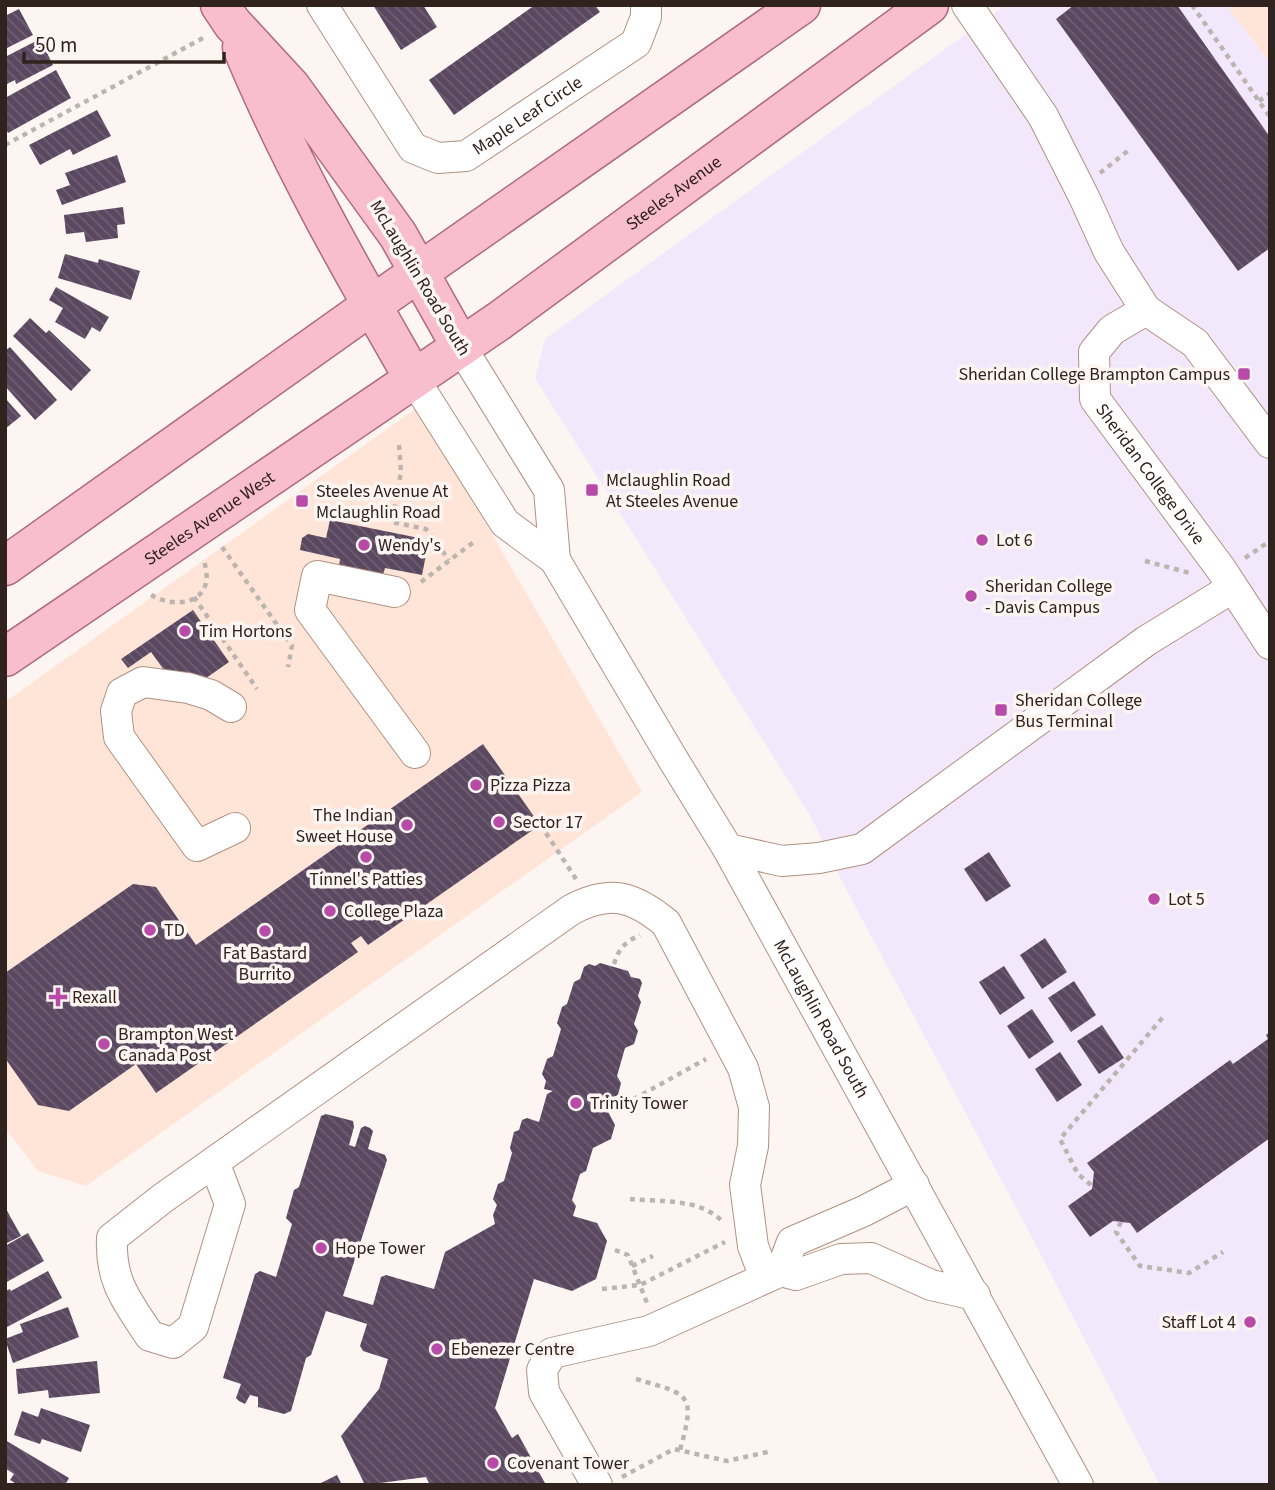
<svg xmlns="http://www.w3.org/2000/svg" width="1275" height="1490" font-family="'Source Sans 3',sans-serif">
	<style>
		.built { fill: #ffe5d8 }
		.education { fill: #f3e7fc }
		.building { fill: url(#building-back-hatch) }
		.lines { fill: none; stroke-linecap: round; stroke-linejoin: round }
		.minor-casing { stroke: #b19180; stroke-width: 32 }
		.major-casing { stroke: #af6b7b; stroke-width: 41 }
		.path { stroke: #bdb4b0; stroke-width: 4.5; stroke-dasharray: 5 5; stroke-linecap: butt }
		.minor { stroke: #fff; stroke-width: 30 }
		.major { stroke: #f8bece; stroke-width: 38 }
		.poi-dot { fill: #b84aa8; stroke: #fcf5f1; stroke-width: 2.5 }
		.labels { text-anchor: middle; dominant-baseline: central; stroke-width: 7; stroke-linejoin: round; paint-order: stroke }
		.street-label { font-size: 18px; fill: #30231d; stroke: #fcf5f1 }
		.poi-label { font-size: 18px; fill: #30231d; stroke: #fcf5f1; text-anchor: start }
	</style>
	<defs>
		<pattern id="building-back-hatch" width="6" height="6" patternUnits="userSpaceOnUse" patternTransform="scale(1.75)"><rect width="6" height="6" fill="#5a4860"/><path d="M-1 5l2 2M0 0l6 6M5-1l2 2" fill="none" stroke="#6f5f72"/></pattern>
	</defs>
	<rect width="100%" height="100%" fill="#fcf5f1"/>
	<!-- built -->
	<g class="built">
		<polygon points="1226,5 1270,5 1270,63"/>
		<polygon points="418,407 642,792 86,1186 38,1171 5,1128 5,702"/>
	</g>
	<!-- education -->
	<polygon class="education" points="1006,5 1226,5 1270,63 1270,1485 1160,1485 1027,1228 845,887 810,815 535,378 545,339"/>
	<!-- building -->
	<g class="building">
		<polygon points="373,5 423,5 437,27 401,50"/>
		<polygon points="535,5 595,5 600,12 454,115 429,80"/>
		<polygon points="1074,5 1177,5 1270,137 1270,248 1238,271 1056,19"/>
		<polygon points="19,9 33,35 5,49 5,16"/>
		<polygon points="40,39 53,65 16,84 15,80 5,85 5,57"/>
		<polygon points="56,70 71,98 8,133 5,127 5,98"/>
		<polygon points="97,110 111,136 73,155 70,149 40,165 29,145"/>
		<polygon points="117,155 126,182 62,205 56,190 70,185 65,173"/>
		<polygon points="123,207 125,224 117,225 118,238 86,242 84,232 66,234 64,215"/>
		<polygon points="65,254 98,263 99,259 140,271 131,300 58,278"/>
		<polygon points="56,287 109,317 100,332 92,327 85,339 55,322 63,308 49,300"/>
		<polygon points="30,318 46,333 49,330 91,370 71,391 13,336"/>
		<polygon points="10,347 57,400 35,420 5,386 5,351"/>
		<polygon points="5,398 21,416 5,429"/>
		<polygon points="330,520 429,540 422,575 385,568 383,575 339,566 340,559 300,550 302,538 308,534 326,538"/>
		<polygon points="193,610 229,662 199,683 169,677 151,652 128,668 121,659"/>
		<polygon points="483,744 540,825 368,945 361,936 351,943 358,952 156,1093 136,1064 69,1111 38,1105 5,1058 5,973 133,884 156,887 196,945"/>
		<polygon points="989,852 1011,886 986,902 964,869"/>
		<polygon points="1045,938 1067,972 1042,989 1020,955"/>
		<polygon points="600,963 628,971 631,977 640,979 642,983 638,996 641,1002 634,1024 638,1031 634,1044 625,1048 617,1076 621,1083 618,1095 609,1099 606,1108 615,1125 611,1139 593,1148 586,1171 580,1174 572,1200 576,1206 573,1216 597,1223 607,1241 596,1279 572,1291 534,1279 495,1408 512,1438 518,1434 546,1485 430,1485 426,1477 365,1485 341,1436 379,1389 388,1359 363,1351 360,1346 367,1324 326,1311 311,1355 306,1358 291,1411 284,1414 258,1407 258,1397 250,1395 245,1404 239,1401 236,1398 241,1384 223,1378 255,1274 260,1271 276,1277 292,1224 286,1218 294,1190 299,1187 321,1116 326,1114 353,1121 354,1127 349,1145 355,1147 361,1128 365,1126 370,1128 373,1131 368,1149 385,1155 387,1160 343,1296 373,1305 381,1277 386,1275 434,1289 445,1252 495,1224 493,1215 497,1205 493,1199 498,1184 504,1181 512,1153 510,1148 514,1132 519,1130 522,1120 527,1118 539,1122 547,1094 553,1091 544,1089 546,1081 542,1074 547,1059 553,1056 561,1029 557,1023 562,1007 567,1004 574,982 580,979 584,967 589,964 595,966"/>
		<polygon points="1004,966 1025,998 1000,1015 979,982"/>
		<polygon points="1074,981 1096,1015 1071,1032 1048,998"/>
		<polygon points="1032,1009 1054,1042 1029,1059 1007,1026"/>
		<polygon points="1102,1025 1124,1058 1099,1074 1077,1041"/>
		<polygon points="1270,1032 1270,1138 1137,1233 1130,1223 1113,1221 1090,1237 1068,1206 1092,1189 1094,1172 1087,1163 1230,1060 1233,1064 1268,1039 1266,1035"/>
		<polygon points="1060,1052 1082,1085 1057,1102 1035,1069"/>
		<polygon points="5,1207 21,1236 5,1244"/>
		<polygon points="28,1233 44,1261 5,1283 5,1246"/>
		<polygon points="48,1271 62,1298 7,1327 5,1291 10,1289 11,1291"/>
		<polygon points="68,1307 79,1337 13,1363 5,1339 23,1332 20,1324"/>
		<polygon points="97,1361 100,1393 49,1398 48,1390 18,1394 16,1369"/>
		<polygon points="41,1408 90,1425 81,1452 42,1439 40,1444 14,1435 22,1411 38,1417"/>
		<polygon points="5,1440 69,1478 65,1485 18,1485 10,1480 14,1474 5,1468"/>
		<polygon points="337,1475 342,1485 317,1485"/>
	</g>
	<g class="lines">
		<defs>
			<g id="minor">
				<path id="s1" d="M322,5L413,148L438,158L466,156L636,43L646,17V5"/>
				<polyline points="967,5 1043,116 1084,197 1109,252 1146,310 1195,343 1270,443"/>
				<path id="s2" d="M1146,310L1112,330L1094,352L1095,399L1221,569L1270,644"/>
				<polyline points="461,347 549,490 555,560"/>
				<path id="s3" d="M414,379L505,523L555,560L671,756L728,849L1078,1485"/>
				<polyline points="395,592 317,576 310,610 415,753"/>
				<polyline points="231,707 211,695 188,688 143,682 122,693 116,711 119,737 197,846 235,828"/>
				<polyline points="728,849 782,861 819,858 862,849 1146,641 1232,588"/>
				<path d="M214,1162L230,1204L193,1327L173,1343L150,1336C127,1301 110,1282 112,1238L163,1198L571,910C610,889 633,896 666,923L743,1068L754,1107L753,1146L745,1185L753,1246L765,1278"/>
				<polyline points="781,1271 792,1242 864,1211 914,1185"/>
				<polyline points="597,1485 544,1392 542,1370 552,1353 649,1331 781,1271 796,1275 841,1259 871,1258 931,1285 975,1295"/>
			</g>
			<g id="major">
				<polyline points="220,5 232,23 291,87 398,235 461,347"/>
				<path d="M242,47C290,163 352,271 414,379"/>
				<polyline points="5,566 372,305 801,5"/>
				<path id="s4" d="M5,657L499,321L929,5"/>
			</g>
		</defs>
		<!-- minor casing -->
		<use href="#minor" class="minor-casing"/>
		<!-- major casing -->
		<use href="#major" class="major-casing"/>
		<!-- path -->
		<g class="path">
			<polyline points="1192,5 1270,117"/>
			<polyline points="1259,101 1270,93"/>
			<polyline points="5,145 205,37"/>
			<polyline points="1100,173 1129,150"/>
			<polyline points="399,445 401,472 392,522 426,529 449,560"/>
			<polyline points="222,547 292,646 288,667"/>
			<polyline points="1245,558 1270,541"/>
			<polyline points="1145,561 1190,573"/>
			<polyline points="421,582 475,541"/>
			<path d="M151,595C168,605 199,608 206,583C208,575 205,566 204,559"/>
			<polyline points="194,597 257,689"/>
			<polyline points="546,833 576,879"/>
			<path d="M614,964C619,948 625,942 640,935"/>
			<polyline points="616,1109 706,1059"/>
			<polyline points="1091,1185 1078,1174 1060,1139 1163,1017"/>
			<path d="M630,1199C661,1202 699,1198 722,1221"/>
			<polyline points="1121,1222 1116,1232 1140,1266 1189,1273 1223,1252"/>
			<polyline points="615,1250 628,1255 647,1303"/>
			<polyline points="632,1266 653,1256"/>
			<polyline points="602,1289 640,1285 725,1242"/>
			<path d="M636,1379C690,1395 696,1393 680,1450"/>
			<polyline points="622,1477 674,1449 727,1461 772,1451"/>
		</g>
		<!-- minor -->
		<use href="#minor" class="minor"/>
		<!-- major -->
		<use href="#major" class="major"/>
	</g>
	<!-- markers -->
	<g class="poi-dot">
		<rect x="1237" y="367" width="14" height="14" rx="3.5"/>
		<rect x="585" y="483" width="14" height="14" rx="3.5"/>
		<rect x="295" y="494" width="14" height="14" rx="3.5"/>
		<circle cx="982" cy="540" r="7"/>
		<circle cx="364" cy="545" r="7"/>
		<circle cx="971" cy="596" r="7"/>
		<circle cx="185" cy="631" r="7"/>
		<rect x="994" y="703" width="14" height="14" rx="3.5"/>
		<circle cx="476" cy="785" r="7"/>
		<circle cx="499" cy="822" r="7"/>
		<circle cx="407" cy="825" r="7"/>
		<circle cx="366" cy="857" r="7"/>
		<circle cx="1154" cy="899" r="7"/>
		<circle cx="330" cy="911" r="7"/>
		<circle cx="150" cy="930" r="7"/>
		<circle cx="265" cy="931" r="7"/>
		<path d="M54.5 986.5h7v7h7v7h-7v7h-7v-7h-7v-7h7z"/>
		<circle cx="104" cy="1044" r="7"/>
		<circle cx="576" cy="1103" r="7"/>
		<circle cx="321" cy="1248" r="7"/>
		<circle cx="1250" cy="1322" r="7"/>
		<circle cx="437" cy="1349" r="7"/>
		<circle cx="493" cy="1463" r="7"/>
	</g>
	<g class="labels">
		<!-- street labels -->
		<g class="street-label">
			<text stroke="none"><textPath href="#s1" startOffset="298">Maple Leaf Circle</textPath></text>
			<text stroke="none"><textPath href="#s4" startOffset="814">Steeles Avenue</textPath></text>
			<text transform="translate(420 278) rotate(59)">McLaughlin Road South</text>
			<text stroke="none"><textPath href="#s2" startOffset="208">Sheridan College Drive</textPath></text>
			<text stroke="none"><textPath href="#s4" startOffset="247">Steeles Avenue West</textPath></text>
			<text stroke="none"><textPath href="#s3" startOffset="763">McLaughlin Road South</textPath></text>
		</g>
		<!-- poi labels -->
		<g class="poi-label">
			<text x="1230" y="374" text-anchor="end">Sheridan College Brampton Campus</text>
			<text x="606" y="480">Mclaughlin Road<tspan x="606" dy="21">At Steeles Avenue</tspan></text>
			<text x="316" y="491">Steeles Avenue At<tspan x="316" dy="21">Mclaughlin Road</tspan></text>
			<text x="996" y="540">Lot 6</text>
			<text x="378" y="545">Wendy's</text>
			<text x="985" y="586">Sheridan College<tspan x="985" dy="21">- Davis Campus</tspan></text>
			<text x="199" y="631">Tim Hortons</text>
			<text x="1015" y="700">Sheridan College<tspan x="1015" dy="21">Bus Terminal</tspan></text>
			<text x="490" y="785">Pizza Pizza</text>
			<text x="393" y="815" text-anchor="end">The Indian<tspan x="393" dy="21">Sweet House</tspan></text>
			<text x="513" y="822">Sector 17</text>
			<text x="366" y="879" text-anchor="middle">Tinnel's Patties</text>
			<text x="1168" y="899">Lot 5</text>
			<text x="344" y="911">College Plaza</text>
			<text x="164" y="930">TD</text>
			<text x="265" y="953" text-anchor="middle">Fat Bastard<tspan x="265" dy="21">Burrito</tspan></text>
			<text x="72" y="997">Rexall</text>
			<text x="118" y="1034">Brampton West<tspan x="118" dy="21">Canada Post</tspan></text>
			<text x="590" y="1103">Trinity Tower</text>
			<text x="335" y="1248">Hope Tower</text>
			<text x="1236" y="1322" text-anchor="end">Staff Lot 4</text>
			<text x="451" y="1349">Ebenezer Centre</text>
			<text x="507" y="1463">Covenant Tower</text>
		</g>
	</g>
	<!-- border -->
	<rect width="1275" height="1490" fill="none" stroke="#30231d" stroke-width="14"/>
	<!-- scale -->
	<path d="M24 52v10h200v-10" fill="none" stroke="#30231d" stroke-width="3.5"/>
	<text x="35" y="52" font-size="21" fill="#30231d" stroke="#fcf5f1" stroke-width="5" paint-order="stroke">50 m</text>
</svg>
